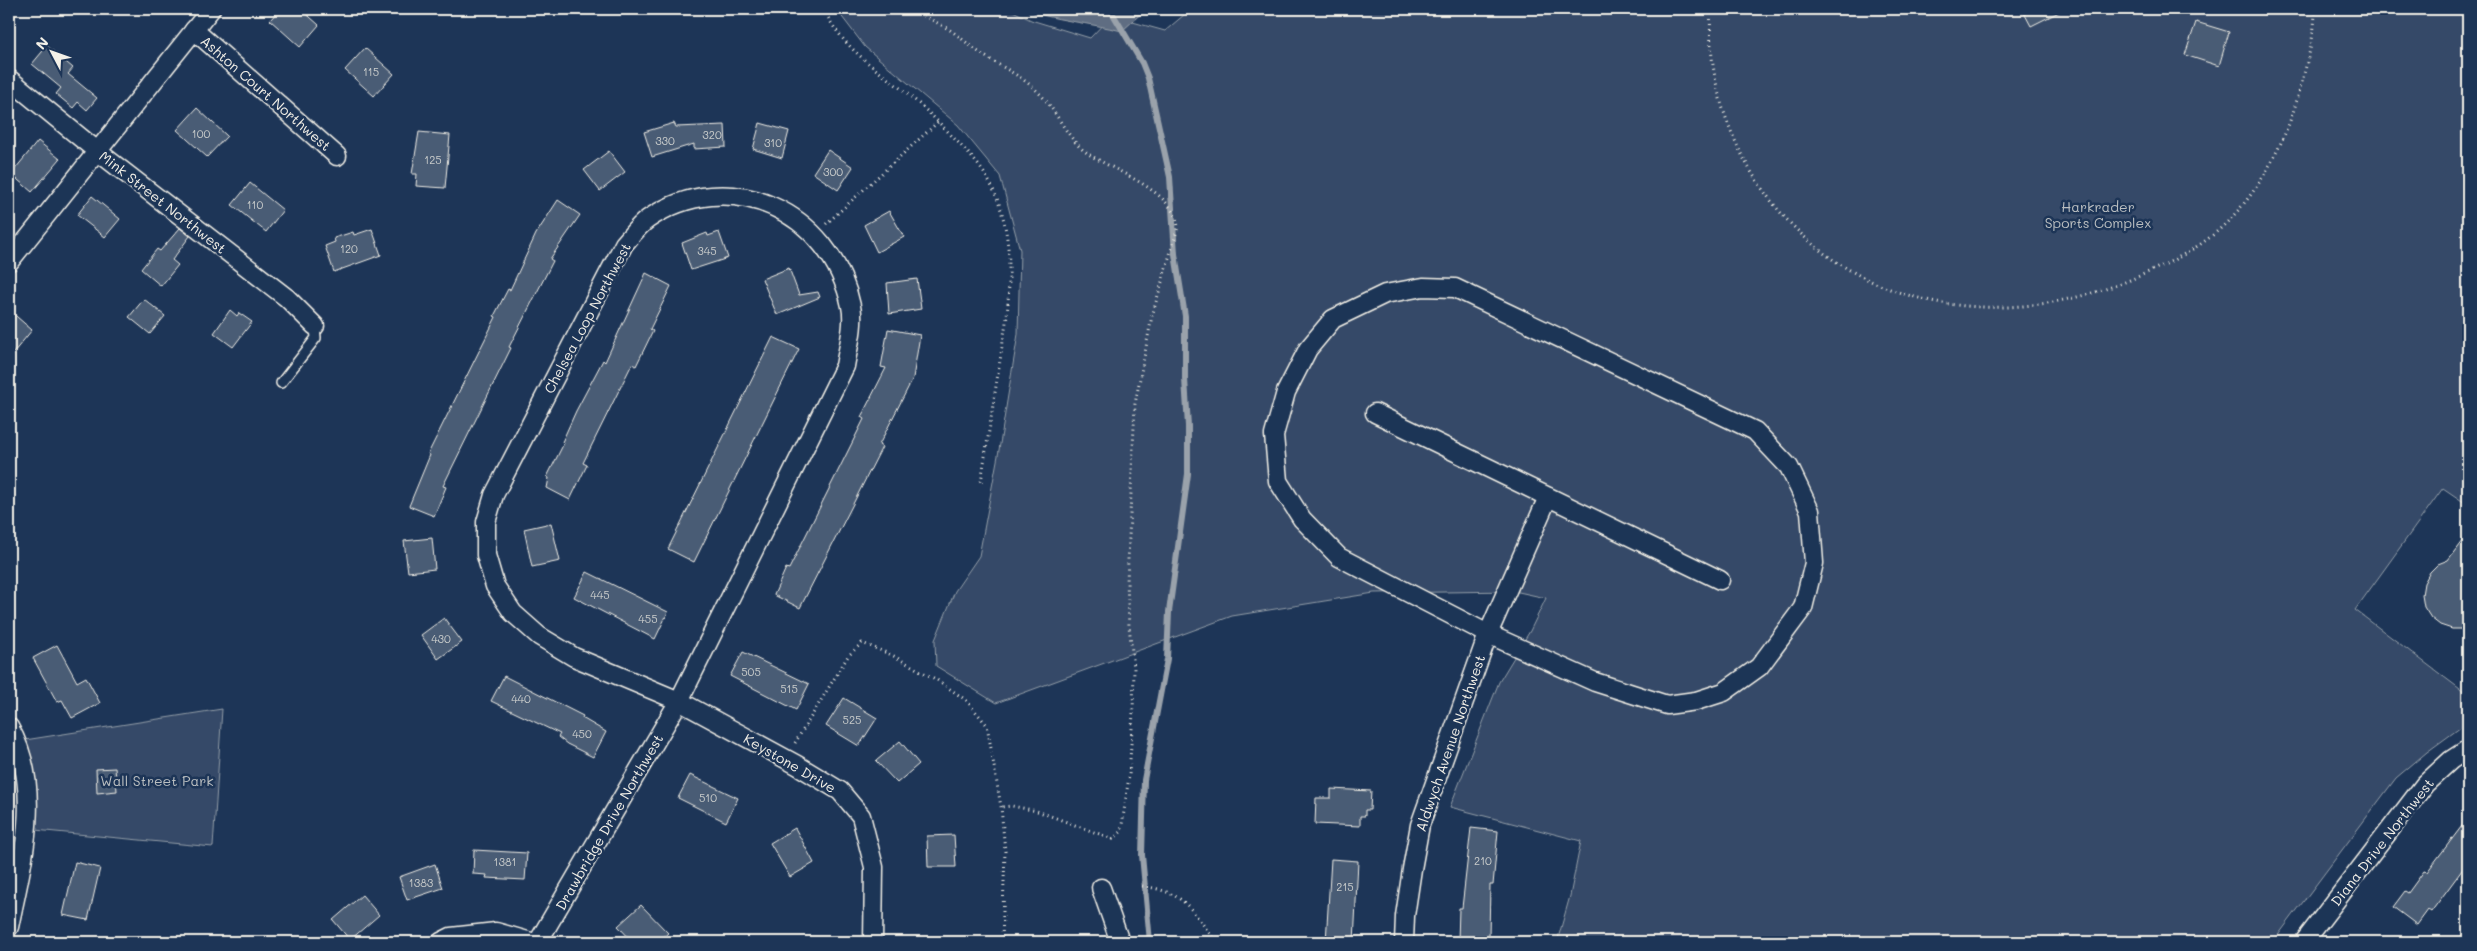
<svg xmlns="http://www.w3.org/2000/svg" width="2477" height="951" font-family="Mali,sans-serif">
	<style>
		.green { fill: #354a67; stroke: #949ea8 }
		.water { fill: #5e6d82; stroke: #9aa2ab }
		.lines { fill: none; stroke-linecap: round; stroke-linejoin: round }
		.stream { stroke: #9aa2ab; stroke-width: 6 }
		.building { fill: #485b74; stroke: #f4f1e8 }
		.lane-casing { stroke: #f4f1e8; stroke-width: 12 }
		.street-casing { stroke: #f4f1e8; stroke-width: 21 }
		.path { stroke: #f4f1e8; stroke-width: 3; stroke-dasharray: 1 4; stroke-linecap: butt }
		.lane { stroke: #1d3557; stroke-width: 9 }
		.street { stroke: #1d3557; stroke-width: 18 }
		.labels { text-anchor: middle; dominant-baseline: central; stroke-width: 5; stroke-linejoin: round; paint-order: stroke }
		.number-label { font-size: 11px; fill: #c9cccb }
		.street-label { font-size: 14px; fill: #f4f1e8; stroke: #1d3557 }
		.park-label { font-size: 14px; fill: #bbbfc1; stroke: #1d3557 }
	</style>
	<rect width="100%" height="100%" fill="#1d3557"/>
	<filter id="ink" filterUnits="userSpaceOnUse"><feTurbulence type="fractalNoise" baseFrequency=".02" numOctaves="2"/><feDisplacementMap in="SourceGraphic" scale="10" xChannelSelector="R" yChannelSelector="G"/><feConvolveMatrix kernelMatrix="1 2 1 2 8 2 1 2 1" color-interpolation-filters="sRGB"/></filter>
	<g filter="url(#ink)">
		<!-- green -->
		<g class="green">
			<polygon points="836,9 1009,9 1031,20 1090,38 1111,16 1165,31 1191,9 2468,9 2468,505 2443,488 2355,610 2468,695 2468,722 2427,752 2396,778 2273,942 1557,942 1570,896 1581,841 1450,807 1499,682 1530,631 1546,598 1514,591 1374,593 1232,616 996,703 936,666 935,640 955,591 979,556 999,450 1018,334 1020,250 1000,176 958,125 865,47"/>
			<polygon points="222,709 213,847 35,830 25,740"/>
		</g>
		<!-- water -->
		<path class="water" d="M1022,9H1146L1122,31C1090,23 1052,20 1022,9Z"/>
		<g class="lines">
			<!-- stream -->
			<polyline class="stream" points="1110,9 1142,63 1148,78 1170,177 1175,254 1185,316 1185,379 1188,426 1188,474 1169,612 1167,659 1144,780 1142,855 1150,942"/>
		</g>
		<!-- building -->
		<g class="building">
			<polygon points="280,9 301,9 319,25 300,47 270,20"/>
			<polygon points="2022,9 2065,9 2031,26"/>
			<polygon points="2196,22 2229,32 2219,66 2185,55"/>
			<polygon points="47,46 73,68 68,74 97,98 87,110 78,102 73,108 56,94 61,88 32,64"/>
			<polygon points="365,48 394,74 374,96 345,70"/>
			<polygon points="197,108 227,136 207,157 177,130"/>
			<polygon points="674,123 676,127 725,125 726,147 694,149 694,144 652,157 644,132"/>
			<polygon points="760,123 789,131 782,158 753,149"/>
			<polygon points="419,132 450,135 445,188 416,186 417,174 412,174"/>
			<polygon points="38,141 60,159 32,192 11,174"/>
			<polygon points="828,150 853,167 838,190 813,173"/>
			<polygon points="609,151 625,172 600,191 584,170"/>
			<polygon points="250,183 283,210 266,232 232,205"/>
			<polygon points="92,196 120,219 105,237 77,215"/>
			<polygon points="558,200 580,215 550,259 553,261 509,347 511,348 443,486 446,487 434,516 409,506 430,455 428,454 496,317 494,316 508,289 510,290 536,234"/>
			<polygon points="889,211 904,237 877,252 864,225"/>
			<polygon points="180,228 190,236 172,260 178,265 161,286 141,269 157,249 160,251"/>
			<polygon points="372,229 381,255 334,272 325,246 335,242 334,238 353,232 354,235"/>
			<polygon points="719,232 728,258 691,270 682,243 707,233 708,236"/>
			<polygon points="789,268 799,295 818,292 820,297 777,315 762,279"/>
			<polygon points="646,273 671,286 650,329 653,331 636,366 632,364 583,463 587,465 570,500 547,488 549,478 547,477 564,443 562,442 576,411 603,360 605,362"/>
			<polygon points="917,279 921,309 889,314 887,283"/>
			<polygon points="144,299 165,316 150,334 129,317"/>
			<polygon points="9,310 32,330 9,358"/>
			<polygon points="230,310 237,316 239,313 252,322 233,347 214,333"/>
			<polygon points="888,329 920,335 913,378 879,445 882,447 800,608 774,595 786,568 789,569 864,419 861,417 886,368 881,367"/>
			<polygon points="773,337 799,349 694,562 668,549"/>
			<polygon points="551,523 560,561 532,567 524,529"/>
			<polygon points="2468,533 2468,629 2452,629 2440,625 2431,618 2424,607 2422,595 2424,583 2430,572 2438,564 2448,560"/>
			<polygon points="432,538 435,569 408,572 404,541"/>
			<polygon points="587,572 668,612 655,639 574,597"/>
			<polygon points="444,618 462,642 438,659 421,635"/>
			<polygon points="57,645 77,682 86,677 100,703 72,718 62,700 57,702 33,658"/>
			<polygon points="743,652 809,684 796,710 730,676"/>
			<polygon points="504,676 583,716 582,718 606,732 593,757 567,744 558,737 560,734 491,701"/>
			<polygon points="844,698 877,718 859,746 826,726"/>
			<polygon points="900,741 919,764 897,783 876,761"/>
			<polygon points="115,768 117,791 97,793 96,769"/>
			<polygon points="690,775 738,798 726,822 678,798"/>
			<polygon points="1331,789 1371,791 1370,810 1365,810 1365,816 1360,816 1360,826 1315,824 1316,798 1331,798"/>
			<polygon points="2468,818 2468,862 2431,912 2428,910 2417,925 2393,907 2405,891 2408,893 2424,871 2427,872"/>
			<polygon points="795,828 814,863 790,877 770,843"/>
			<polygon points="1471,828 1498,831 1493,885 1490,885 1489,937 1487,937 1487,942 1458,942 1459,908 1462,908"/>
			<polygon points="954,835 956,867 928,867 927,836"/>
			<polygon points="474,850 527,853 525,880 486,878 487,875 473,874"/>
			<polygon points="1331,859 1358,861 1354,942 1326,942"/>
			<polygon points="75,862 100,868 88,920 63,915"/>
			<polygon points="435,864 443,888 407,900 399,877"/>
			<polygon points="362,895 379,915 350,940 333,920"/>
			<polygon points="641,905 668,933 658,942 633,942 618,926"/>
		</g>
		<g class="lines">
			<defs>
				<polyline id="lane" points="281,383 316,338 315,326"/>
				<g id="street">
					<polyline points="194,30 337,156"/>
					<polyline points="9,79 97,151 287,298 315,326"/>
					<polyline points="9,262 211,9"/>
					<polygon points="1423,287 1455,288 1755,431 1789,467 1810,511 1814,563 1803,608 1759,667 1724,692 1696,701 1667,705 1595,682 1488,634 1339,557 1302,519 1278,481 1274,435 1286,392 1308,349 1333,319 1385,294"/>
					<polyline points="1375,413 1720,580"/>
					<path d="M9,727C44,787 22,863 9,927"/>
					<polyline points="1101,888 1120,942"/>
					<polyline points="441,942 451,937 496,932 531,942"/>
					<path d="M538,942L679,701L845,366C848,348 855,324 851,306C831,211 729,164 648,219C639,225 631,236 624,244L494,495L486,522V555L495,586L513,613L539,636L574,657L679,701L797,765L840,791L861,816L874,867L873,942"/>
					<polyline points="1404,942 1405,916 1412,869 1420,825 1488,634 1548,497"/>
					<polyline points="2304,942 2425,784 2451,760 2468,749"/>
				</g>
			</defs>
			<!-- lane casing -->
			<use href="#lane" class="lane-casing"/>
			<!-- street casing -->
			<use href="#street" class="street-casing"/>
			<!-- path -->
			<g class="path">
				<path d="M824,9C838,42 871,66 899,87C918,102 935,118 952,136C963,148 975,159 984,173C1012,216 1011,268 1007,316L981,482"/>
				<path d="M910,9C923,16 937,22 950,30C962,38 972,48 983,55C1003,68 1024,77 1040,94C1057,111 1067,139 1087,153C1115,172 1174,190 1178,227L1152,316L1135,404L1127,582L1129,626L1134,668L1133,713L1129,776L1121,832L1113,839L1037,811L1012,806L1001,807"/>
				<path d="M1711,9C1707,67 1722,123 1752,173C1834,308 1990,336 2130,280C2161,267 2196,251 2221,228C2260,192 2285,143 2299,93C2306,65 2315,38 2315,9"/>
				<polyline points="826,224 938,122"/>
				<polyline points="795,743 848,656 862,643 892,655 937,680 966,700 987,725 1001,807 1005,851 1002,942"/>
				<path d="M1142,886C1186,892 1191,910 1216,942"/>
			</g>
			<!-- lane -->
			<use href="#lane" class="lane"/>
			<!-- street -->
			<use href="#street" class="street"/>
		</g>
	</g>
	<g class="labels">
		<!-- number labels -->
		<g class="number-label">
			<text x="371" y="71">115</text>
			<text x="201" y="133">100</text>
			<text x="712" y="134">320</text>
			<text x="665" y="140">330</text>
			<text x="773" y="142">310</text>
			<text x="433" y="159">125</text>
			<text x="833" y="171">300</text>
			<text x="255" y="204">110</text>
			<text x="349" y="248">120</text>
			<text x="707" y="250">345</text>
			<text x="600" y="594">445</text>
			<text x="648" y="618">455</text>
			<text x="441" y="638">430</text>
			<text x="751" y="671">505</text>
			<text x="789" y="688">515</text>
			<text x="521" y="698">440</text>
			<text x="852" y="719">525</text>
			<text x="582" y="733">450</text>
			<text x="708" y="797">510</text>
			<text x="1483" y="860">210</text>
			<text x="505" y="861">1381</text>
			<text x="421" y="882">1383</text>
			<text x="1345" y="886">215</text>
		</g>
		<!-- street labels -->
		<g class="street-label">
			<text transform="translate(266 93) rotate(41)">Ashton Court Northwest</text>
			<text transform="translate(163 202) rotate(38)">Mink Street Northwest</text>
			<text transform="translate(587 318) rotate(-62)">Chelsea Loop Northwest</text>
			<text transform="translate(1450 743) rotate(-71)">Aldwych Avenue Northwest</text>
			<text transform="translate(790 763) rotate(30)">Keystone Drive</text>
			<text transform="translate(609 822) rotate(-60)">Drawbridge Drive Northwest</text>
			<text transform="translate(2382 842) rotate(-52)">Diana Drive Northwest</text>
		</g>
		<!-- park labels -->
		<g class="park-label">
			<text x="2098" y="206">Harkrader<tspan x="2098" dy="16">Sports Complex</tspan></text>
			<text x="157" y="780">Wall Street Park</text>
		</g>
	</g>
	<!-- margin -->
	<rect width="2477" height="951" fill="none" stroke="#1d3557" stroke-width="30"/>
	<rect x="15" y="15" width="2447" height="921" fill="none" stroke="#f4f1e8" stroke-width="2" filter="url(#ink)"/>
	<!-- north arrow -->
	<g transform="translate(52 52) rotate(311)" stroke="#1d3557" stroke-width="4" paint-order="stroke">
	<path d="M0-4L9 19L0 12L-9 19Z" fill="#f4f1e8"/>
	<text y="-8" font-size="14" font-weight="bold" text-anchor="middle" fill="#f4f1e8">N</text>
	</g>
</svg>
